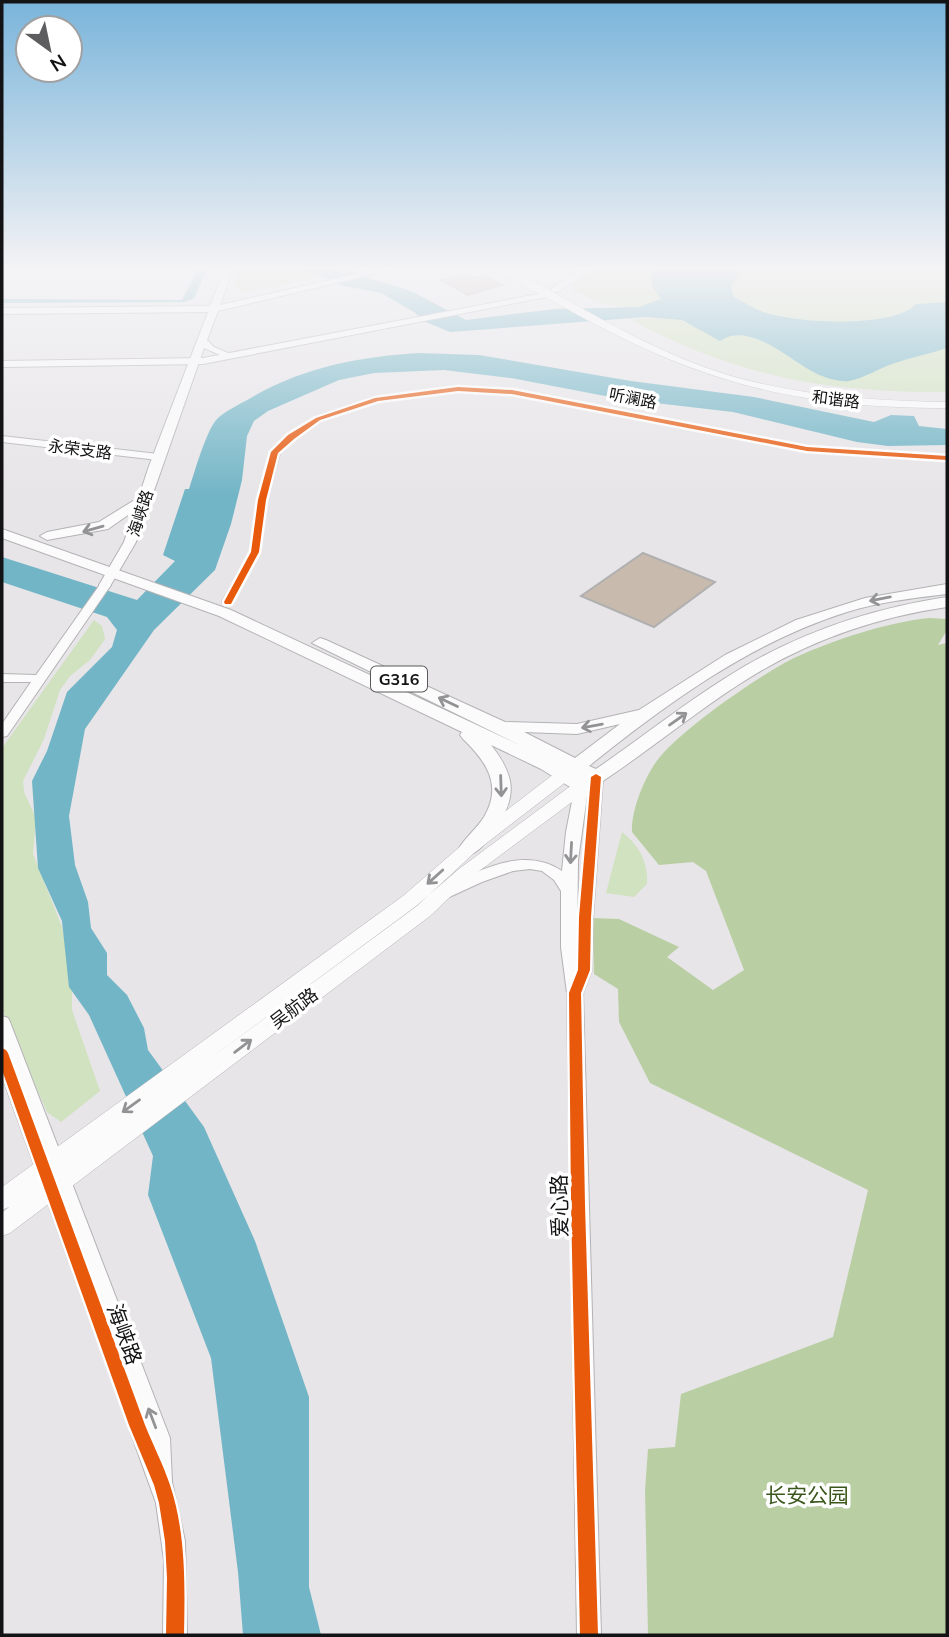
<svg xmlns="http://www.w3.org/2000/svg" width="949" height="1637" font-family="Mulish,'Noto Sans SC',sans-serif">
	<style>
		.green { fill: #d0e2bf }
		.forest { fill: #b9cfa3 }
		.water { fill: #72b5c6 }
		.building { fill: #c8bbae; stroke: #b1b0b0; stroke-width: 2 }
		.lines { fill: none; stroke-linecap: round; stroke-linejoin: round }
		.tertiary-casing { stroke: #b4b2b5; stroke-width: 2 }
		.secondary-casing { stroke: #b4b2b5; stroke-width: 2 }
		.primary-casing { stroke: #b4b2b5; stroke-width: 1 }
		.trunk-casing { stroke: #b4b2b5; stroke-width: 2 }
		.tertiary { fill: #fbfbfc; fill-rule: evenodd }
		.secondary { fill: #fbfbfc; fill-rule: evenodd }
		.primary { fill: #fbfbfc; fill-rule: evenodd }
		.trunk { fill: #fbfbfc; fill-rule: evenodd }
		.cycleway-casing { stroke: #fff; stroke-width: 5 }
		.cycleway { fill: #e8590c; fill-rule: evenodd }
		.oneway { stroke: #939294 }
		.labels { text-anchor: middle; dominant-baseline: central; stroke-width: 7; stroke-linejoin: round; paint-order: stroke }
		.far-street-label { font-size: 16px; fill: #131214; stroke: #fff }
		.shield { fill: #fff; stroke: #5a595a; stroke-width: 2 }
		.shield-label { font-size: 16px; font-weight: bold; fill: #131214 }
		.street-label { font-size: 18px; fill: #131214; stroke: #fff }
		.near-street-label { font-size: 21px; fill: #131214; stroke: #fff }
		.near-park-label { font-size: 21px; fill: #3c571d; stroke: #fff }
	</style>
	<rect width="100%" height="100%" fill="#e7e5e8"/>
	<!-- green -->
	<g class="green">
		<polygon points="238,267 286,267 323,277 245,292 235,288"/>
		<path d="M598,267H655L663,296C639,318 595,303 571,289V285Z"/>
		<polygon points="728,267 947,267 947,310 880,324 800,325 728,302"/>
		<path d="M675,318L708,333L931,351L947,347V392C827,393 735,376 629,319Z"/>
		<polygon points="94,620 102,626 105,639 90,660 70,676 60,690 44,739 23,781 24,792 36,818 33,854 62,927 72,974 72,1010 100,1091 61,1122 47,1112 2,1009 2,748"/>
		<path d="M622,832C639,846 648,861 647,884L634,897L606,893Z"/>
	</g>
	<!-- forest -->
	<path class="forest" d="M929,618L947,619V630L938,645L947,643V1635H648L645,1490L648,1449L675,1447L681,1394L833,1337L868,1190L650,1083L619,1022L618,989L594,974L593,918L619,919L679,947L667,957L713,990L744,970L706,871L693,862L659,865L632,832C631,811 644,779 656,762C678,731 761,674 796,657C837,639 884,623 929,618Z"/>
	<!-- water -->
	<g class="water">
		<polygon points="199,267 208,267 194,298 185,302 2,303 2,299 182,300"/>
		<path d="M276,267H333L411,291L466,320L555,309L639,307L661,299L652,286V267H743L731,287L734,297C744,302 753,308 763,312C795,323 893,329 916,304L947,302V348C930,354 912,357 895,363C880,368 864,378 849,381C840,382 830,379 822,376C794,366 752,319 720,341L682,320L646,317L450,332L426,322L414,312L381,293L340,285L317,274Z"/>
		<path d="M419,353L479,355L631,381L754,397L874,422L891,415L914,416L919,426L947,429V445L888,446L857,442L733,412L621,399L511,378L444,370L374,373L339,380L268,411L254,421L247,436L242,480L231,524L215,570L154,630L85,729L69,816L75,865L88,902L91,928L107,953V975L127,995L144,1028L148,1050L204,1127L255,1241L309,1397V1587L321,1635H243L238,1572L211,1358L148,1195L153,1156L89,1015L69,987L62,921L38,868L32,781L47,751L67,692L112,647L117,630L107,617L2,582V557L137,600L175,561L163,555L185,489H189C195,471 206,431 217,419C225,411 240,404 249,399C303,367 358,357 419,353Z"/>
	</g>
	<!-- building -->
	<g class="building">
		<polygon points="466,274 474,278 485,276 502,285 468,295 441,280"/>
		<polygon points="643,553 715,582 654,627 581,596"/>
	</g>
	<g class="lines">
		<defs>
			<g id="tertiary">
				<polygon points="219,267 227,267 227,268 223,270"/>
				<polygon points="585,267 594,267 558,292 552,292 552,288"/>
				<polygon points="549,292 552,292 552,296 203,364 2,367 2,361 203,358"/>
				<polygon points="458,386 512,389 807,446 947,455 947,461 807,452 512,395 458,392 378,402 321,421 294,439 280,453 267,500 260,552 232,604 224,604 222,602 250,552 257,500 270,452 288,435 315,417 374,397"/>
				<polygon points="2,436 158,454 163,457 158,460 2,442"/>
				<polygon points="105,582 111,585 7,736 2,737 2,724 31,682 2,682 2,674 36,675 101,583"/>
				<path d="M596,773L603,777L593,917L592,970L583,993L601,1635H577L567,993L561,947V891L554,880L542,871L530,869L513,871L482,882L445,899L440,898L438,894L440,890C477,871 523,845 562,871L566,832L575,786L582,782L589,786V777ZM588,789L577,951L578,860Z"/>
				<polygon points="2,1016 8,1018 10,1022 170,1438 172,1482 185,1541 187,1635 163,1635 164,1560 156,1503 2,1076"/>
			</g>
			<polygon id="secondary" points="226,267 233,268 220,305 388,267 403,267 218,311 207,340 214,347 235,356 227,358 204,348 136,542 109,588 101,588 99,585 124,542 149,466 208,312 2,314 2,308 210,306"/>
			<g id="primary">
				<path d="M495,267H507C580,306 651,352 731,376C801,396 874,401 947,402V408C798,408 699,383 569,310C546,296 515,284 495,267Z"/>
				<polygon points="565,769 573,774 571,778 475,852 417,906 196,1069 416,906 459,869 576,782 588,782 591,786 588,790 471,877 430,916 10,1233 2,1236 2,1213 9,1207 2,1210 2,1187 403,896 463,844 559,770"/>
			</g>
			<g id="trunk">
				<polygon points="133,501 140,505 138,508 108,529 47,540 40,536 47,532 99,522"/>
				<path d="M2,529L231,610L524,747L312,643L320,638L326,640L505,722L577,724L639,710L725,655L796,620L865,598L947,584V594C914,598 879,602 847,612C751,642 666,704 589,766L596,769C640,739 682,705 727,677C795,634 868,609 947,597V607C872,618 802,643 738,685C687,718 640,758 589,790H575L541,769L491,745C517,778 517,798 493,833C486,842 479,852 469,855L459,848C466,837 477,828 484,817C503,785 486,761 463,739L460,735L462,732L219,616L2,538ZM620,724L575,758L524,732L577,734Z"/>
			</g>
		</defs>
		<!-- tertiary casing -->
		<use href="#tertiary" class="tertiary-casing"/>
		<!-- secondary casing -->
		<use href="#secondary" class="secondary-casing"/>
		<!-- primary casing -->
		<use href="#primary" class="primary-casing"/>
		<!-- trunk casing -->
		<use href="#trunk" class="trunk-casing"/>
		<!-- tertiary -->
		<use href="#tertiary" class="tertiary"/>
		<!-- secondary -->
		<use href="#secondary" class="secondary"/>
		<!-- primary -->
		<use href="#primary" class="primary"/>
		<!-- trunk -->
		<use href="#trunk" class="trunk"/>
		<defs>
			<g id="cycleway">
				<polygon points="458,387 512,390 807,447 947,456 947,460 807,451 512,394 458,391 378,401 320,420 294,439 278,453 266,500 259,552 232,602 231,604 225,604 224,602 251,552 258,500 271,452 288,435 316,418 375,398"/>
				<polygon points="596,774 601,777 591,917 590,970 581,993 585,1205 598,1635 580,1635 571,1205 569,993 578,970 579,917 591,777"/>
				<path d="M2,1048L6,1050L8,1053L145,1425C153,1445 163,1464 170,1485C186,1533 185,1585 184,1635H166L167,1578L165,1541L159,1503L154,1485L129,1425L2,1070Z"/>
			</g>
		</defs>
		<!-- cycleway casing -->
		<use href="#cycleway" class="cycleway-casing"/>
		<!-- cycleway -->
		<use href="#cycleway" class="cycleway"/>
	</g>
	<!-- one-way arrows -->
	<defs><path id="oneway-shaft" d="M-6 0H5M1.5-3L5.5 0L1.5 3" fill="none" stroke-width="1.6" stroke-linecap="round" stroke-linejoin="round" transform="scale(1.75)"/></defs>
	<g class="oneway">
		<use href="#oneway-shaft" transform="translate(93 529) rotate(164)"/>
		<use href="#oneway-shaft" transform="translate(880 599) rotate(169)"/>
		<use href="#oneway-shaft" transform="translate(448 702) rotate(-155)"/>
		<use href="#oneway-shaft" transform="translate(678 719) rotate(-35)"/>
		<use href="#oneway-shaft" transform="translate(592 726) rotate(170)"/>
		<use href="#oneway-shaft" transform="translate(501 786) rotate(88)"/>
		<use href="#oneway-shaft" transform="translate(571 853) rotate(93)"/>
		<use href="#oneway-shaft" transform="translate(435 877) rotate(138)"/>
		<use href="#oneway-shaft" transform="translate(243 1046) rotate(-37)"/>
		<use href="#oneway-shaft" transform="translate(131 1106) rotate(144)"/>
		<use href="#oneway-shaft" transform="translate(152 1418) rotate(-111)"/>
	</g>
	<!-- sky -->
	<linearGradient id="sky" x2="0" y2="1"><stop stop-color="#79b4da"/><stop offset="0.54" stop-color="#f4f3f5"/><stop offset="1" stop-color="#f4f3f5" stop-opacity="0"/></linearGradient>
	<rect width="949" height="496" fill="url(#sky)"/>
	<g class="labels">
		<!-- far-street labels -->
		<g class="far-street-label">
			<text transform="translate(633 398) rotate(11)">听澜路</text>
			<text transform="translate(836 399) rotate(7)">和谐路</text>
			<text transform="translate(80 449) rotate(7)">永荣支路</text>
			<text transform="translate(140 513) rotate(-72)">海峡路</text>
		</g>
		<!-- shield labels -->
		<rect class="shield" x="371" y="666.5" width="56" height="25" rx="5"/>
		<g class="shield-label">
			<text x="399" y="679">G316</text>
		</g>
		<!-- street labels -->
		<g class="street-label">
			<text transform="translate(294 1008) rotate(-37)">吴航路</text>
		</g>
		<!-- near-street labels -->
		<g class="near-street-label">
			<text transform="translate(559 1206) rotate(-91)">爱心路</text>
			<text transform="translate(125 1334) rotate(70)">海峡路</text>
		</g>
		<!-- near-park labels -->
		<g class="near-park-label">
			<text x="807" y="1495">长安公园</text>
		</g>
	</g>
	<!-- border -->
	<rect width="949" height="1637" fill="none" stroke="#131214" stroke-width="7"/>
	<!-- north arrow -->
	<g transform="translate(49 49) rotate(147)"><circle r="33" fill="#ffffff" stroke="#a1a0a1" stroke-width="2"/>
	<path d="M0-5L12 26L0 18L-12 26Z" fill="#5d5c5e"/>
	<text y="-10" font-size="19" font-weight="bold" text-anchor="middle" fill="#131214">N</text>
	</g>
</svg>
